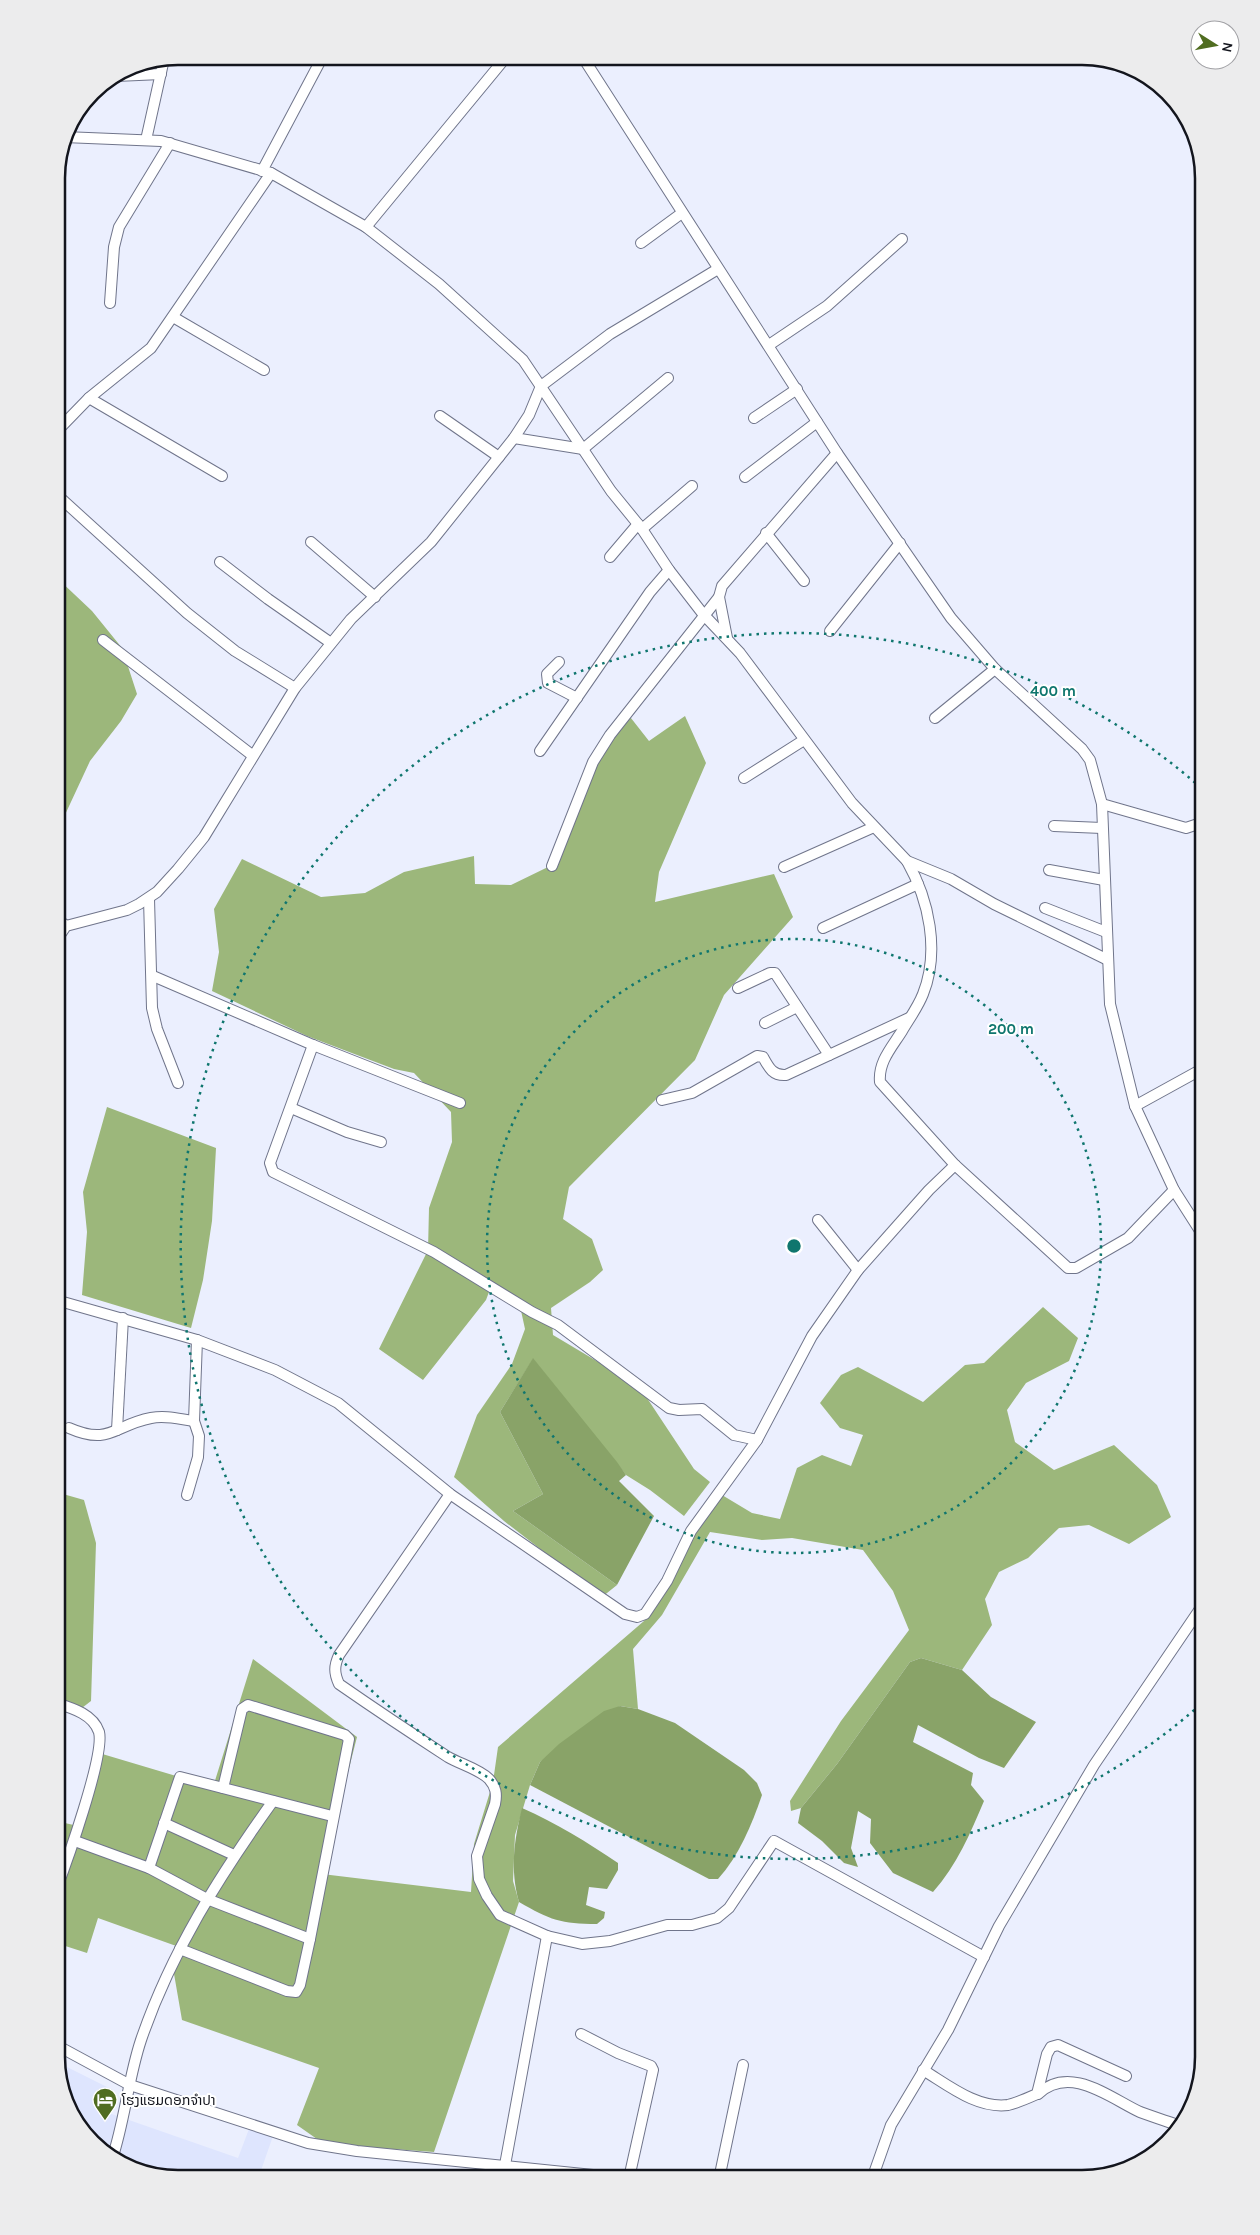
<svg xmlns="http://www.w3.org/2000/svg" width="1260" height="2235" font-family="Karla,'Noto Sans Lao',sans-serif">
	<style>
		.built { fill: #dee5fe }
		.forest { fill: #9cb77b }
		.water { fill: #89a368 }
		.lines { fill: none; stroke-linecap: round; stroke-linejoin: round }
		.minor-casing { stroke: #70758b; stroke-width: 12 }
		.minor { stroke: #fff; stroke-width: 10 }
		.ring { fill: none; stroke: #0f766e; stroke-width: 2.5; stroke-dasharray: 2.5 5 }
		.labels { text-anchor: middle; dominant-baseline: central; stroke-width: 4; stroke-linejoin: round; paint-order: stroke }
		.poi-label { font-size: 14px; fill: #13151d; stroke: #fff; text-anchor: start }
		.rim { fill: none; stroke: #13151d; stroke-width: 2.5 }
		.centre { fill: #0f766e; stroke: #fff; stroke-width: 2.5 }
		.ring-label { font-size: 15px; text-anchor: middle; font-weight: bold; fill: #0f766e; stroke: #fff; stroke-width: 4; stroke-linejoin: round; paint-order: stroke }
	</style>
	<rect width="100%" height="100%" fill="#ebeffe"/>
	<!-- built -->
	<polygon class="built" points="57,2062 113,2090 106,2112 238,2158 249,2129 273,2136 258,2179 170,2179 110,2158 66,2104"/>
	<!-- forest -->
	<g class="forest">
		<polygon points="56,577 92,611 122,648 137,694 121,721 90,761 57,832"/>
		<polygon points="627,713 649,741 685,716 706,763 659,872 655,902 774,874 793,917 724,995 695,1060 569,1187 563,1219 592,1239 603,1270 590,1282 551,1308 553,1335 600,1363 647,1398 694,1469 710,1482 684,1516 650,1490 626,1475 533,1359 500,1412 543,1494 513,1511 617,1585 602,1597 504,1521 454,1477 477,1415 512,1364 525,1329 520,1306 489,1292 486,1300 423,1380 379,1349 428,1250 429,1208 452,1142 451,1112 414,1073 394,1069 307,1036 212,991 219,952 214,909 242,859 321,897 365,893 404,872 474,856 475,884 511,885 548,867 587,775"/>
		<polygon points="107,1107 216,1148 212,1221 203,1280 191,1328 82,1295 87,1232 83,1192"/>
		<polygon points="1043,1307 1078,1338 1069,1361 1026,1383 1007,1410 1015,1442 1054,1470 1114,1445 1157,1485 1171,1517 1129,1544 1089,1525 1059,1528 1028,1558 999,1572 985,1599 992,1625 962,1670 921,1658 910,1662 837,1764 801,1808 791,1811 790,1801 841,1721 909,1630 893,1591 863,1550 792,1538 762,1540 710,1532 662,1615 633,1649 638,1709 620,1706 540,1762 530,1785 515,1835 513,1881 519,1902 434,2152 324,2144 297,2125 319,2068 182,2020 173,1968 179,1947 98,1918 87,1953 56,1943 56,1821 78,1826 99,1753 213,1787 253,1659 357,1737 322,1874 471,1892 474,1844 493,1782 498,1747 644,1621 699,1524 722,1495 752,1513 780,1519 797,1468 822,1455 851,1466 863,1435 840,1428 820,1403 841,1375 858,1367 923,1402 965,1365 984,1363"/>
		<polygon points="56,1492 84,1500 96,1543 91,1701 78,1711 56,1705"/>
	</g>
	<!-- water -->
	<g class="water">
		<polygon points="533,1358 617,1462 626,1475 619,1481 654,1516 617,1585 513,1511 543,1494 500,1412"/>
		<path d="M921,1658L962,1670L991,1697L1036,1722L1004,1768L979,1758L918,1725L913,1742L973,1773L971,1785L984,1801C970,1834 957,1865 933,1892L893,1873L870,1843L871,1819L858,1811L851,1848L858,1867L844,1863L822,1841L798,1823L801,1808L837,1764L910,1662Z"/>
		<path d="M620,1706L638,1709L675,1723L744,1770L757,1783L762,1795C752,1824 739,1856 718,1879H709L530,1785L540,1762L559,1744L604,1711Z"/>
		<path d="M522,1808C556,1823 587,1842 618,1863V1870L607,1889L589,1887L586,1905L605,1912L604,1918L597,1924C561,1924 550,1920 519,1902C510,1869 514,1841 522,1808Z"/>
	</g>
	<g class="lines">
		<defs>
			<g id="minor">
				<polyline points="582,56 837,453 951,618 995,669 1082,749 1090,760 1102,804 1110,1004 1135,1106 1174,1190 1204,1237"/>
				<polyline points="116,76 161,74"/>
				<polyline points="64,137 161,141 271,173"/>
				<polyline points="146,140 164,59"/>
				<polyline points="262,171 323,56"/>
				<polyline points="366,227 507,56"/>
				<polyline points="641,243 682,213"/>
				<polyline points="110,303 114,247 119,227 170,143"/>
				<polyline points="173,317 264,370"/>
				<polyline points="769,345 827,306 902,239"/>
				<polyline points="89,398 222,476"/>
				<polyline points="440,416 499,457"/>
				<polyline points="754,418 797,389"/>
				<polyline points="56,432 89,398 151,348 271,173 366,227 439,284 523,360 611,491 642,529 669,570 703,614 740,653 852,803 907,861 951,879 994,904 1108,960"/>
				<polyline points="514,438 583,449 668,378"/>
				<polyline points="745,477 817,422"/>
				<polyline points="56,494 187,613 235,651 295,688"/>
				<polyline points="642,529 692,486"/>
				<polyline points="766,533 804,581"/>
				<polyline points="311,542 375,597"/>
				<polyline points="610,557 638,524"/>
				<polyline points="220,562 268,599 331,643"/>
				<polyline points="830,631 900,543"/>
				<polyline points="727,638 719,597 722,586 837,453"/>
				<polyline points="103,640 252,755"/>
				<polyline points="559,662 547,674 548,683 577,698"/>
				<polyline points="935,718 995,669"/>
				<polyline points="540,751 650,592 669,570"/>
				<polyline points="744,778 804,740"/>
				<polyline points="1102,804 1186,828 1204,822"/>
				<polyline points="1054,826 1102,828"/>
				<path d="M907,861C929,900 940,951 923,994C918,1007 909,1019 902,1031C892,1047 878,1062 880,1082L955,1165L1068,1268H1076L1128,1238L1174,1190"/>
				<polyline points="552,866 593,762 610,735 719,597"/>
				<polyline points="784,867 874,827"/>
				<polyline points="1049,870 1104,880"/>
				<polyline points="149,899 152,1008 157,1029 178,1083"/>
				<polyline points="1045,908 1106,932"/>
				<polyline points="56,918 66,926"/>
				<polyline points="823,928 918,884"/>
				<polyline points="56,941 66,926 127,910 139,904 157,892 178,869 204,837 295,688 351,619 431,542 514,438 529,415 541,386 610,334 718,269"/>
				<polyline points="153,976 313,1045 460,1103"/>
				<polyline points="738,988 770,973 775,973 829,1055"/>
				<polyline points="765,1023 797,1007"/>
				<polyline points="313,1045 270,1163 273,1172 434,1252 532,1312 558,1325 669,1408 679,1410 702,1409 734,1435 757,1440"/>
				<path d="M662,1100L692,1093L757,1056L763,1057C769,1068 773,1076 786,1075L909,1018"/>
				<polyline points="1135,1106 1204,1068"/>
				<polyline points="291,1108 347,1132 381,1142"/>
				<polyline points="818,1220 858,1270"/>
				<polyline points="56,1300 197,1340 275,1370 338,1403 450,1494 625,1614 637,1617 645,1614 667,1581 691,1531 757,1440 812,1336 858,1270 929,1190 955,1165"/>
				<path d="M69,1428C110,1446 114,1425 151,1418C166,1415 179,1419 194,1421"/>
				<polyline points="117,1430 123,1318"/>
				<path d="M450,1494L339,1655C334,1666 334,1673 339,1684C375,1709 411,1733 448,1757C460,1764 479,1769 489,1779C496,1787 497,1794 495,1804L477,1856L479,1879L487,1896L500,1915L547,1936L582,1944L610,1941L667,1925H692L717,1918L729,1908L774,1841L984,1957"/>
				<polyline points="187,1495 198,1457 199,1436 194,1421 197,1340"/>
				<polyline points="164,1823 234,1855"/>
				<polyline points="75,1841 149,1868 207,1899 310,1939"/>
				<polyline points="149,1868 180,1777 332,1816"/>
				<path d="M56,1890C66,1864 105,1755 99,1732C93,1714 72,1708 56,1703"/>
				<polyline points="180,1949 287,1991 296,1992 300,1985 310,1939 349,1739 345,1735 248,1705 242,1709 223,1788"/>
				<polyline points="581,2034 618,2053 651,2066 653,2070 629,2178"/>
				<polyline points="56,2045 130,2085 308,2143 357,2151 632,2179"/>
				<path d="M923,2070C948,2085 977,2109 1008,2105C1017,2103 1028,2098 1037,2094L1047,2054L1051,2047L1058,2045L1126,2076"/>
				<path d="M1038,2094C1070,2064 1110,2098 1140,2112C1154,2117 1168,2122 1181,2126"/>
				<path d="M112,2159C125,2120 128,2079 141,2040C171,1952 220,1875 273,1801"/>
				<polyline points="505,2165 547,1936"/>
				<polyline points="719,2179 743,2065"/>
				<polyline points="872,2179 891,2125 948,2030 999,1926 1094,1765 1204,1603"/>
			</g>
		</defs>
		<!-- minor casing -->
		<use href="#minor" class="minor-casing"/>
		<!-- minor -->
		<use href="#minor" class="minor"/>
	</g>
	<!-- distance rings -->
	<g class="ring">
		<circle cx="794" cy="1246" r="307"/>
		<path d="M1200 1705A613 613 0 1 1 1200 787"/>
	</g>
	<!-- icons -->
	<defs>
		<symbol id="hotel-pin" viewBox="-11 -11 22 30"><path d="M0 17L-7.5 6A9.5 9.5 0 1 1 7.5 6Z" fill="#506d21" stroke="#fff"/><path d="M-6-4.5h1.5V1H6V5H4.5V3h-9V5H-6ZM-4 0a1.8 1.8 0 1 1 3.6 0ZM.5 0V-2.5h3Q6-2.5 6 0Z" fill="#fff"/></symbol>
	</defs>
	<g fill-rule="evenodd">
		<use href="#hotel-pin" x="91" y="2086" width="28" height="38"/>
	</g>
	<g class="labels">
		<!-- poi labels -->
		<g class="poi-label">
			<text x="122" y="2100">ໂຮງແຮມດອກຈຳປາ</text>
		</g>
	</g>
	<!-- crop -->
	<path d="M0 0H1260V2235H0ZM178 65H1082A113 113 0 0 1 1195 178V2057A113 113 0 0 1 1082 2170H178A113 113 0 0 1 65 2057V178A113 113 0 0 1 178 65Z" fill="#ececed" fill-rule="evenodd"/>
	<path class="rim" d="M178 65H1082A113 113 0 0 1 1195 178V2057A113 113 0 0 1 1082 2170H178A113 113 0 0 1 65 2057V178A113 113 0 0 1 178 65Z"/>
	<circle cx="794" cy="1246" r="8" class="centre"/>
	<g class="ring-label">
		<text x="1053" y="696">400 m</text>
		<text x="1011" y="1034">200 m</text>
	</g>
	<!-- north arrow -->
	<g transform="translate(1215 45) rotate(101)"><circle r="24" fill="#ffffff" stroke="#a1a1a5"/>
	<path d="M0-4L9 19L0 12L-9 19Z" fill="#506d21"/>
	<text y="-8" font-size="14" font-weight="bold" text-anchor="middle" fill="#13151d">N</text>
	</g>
</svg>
